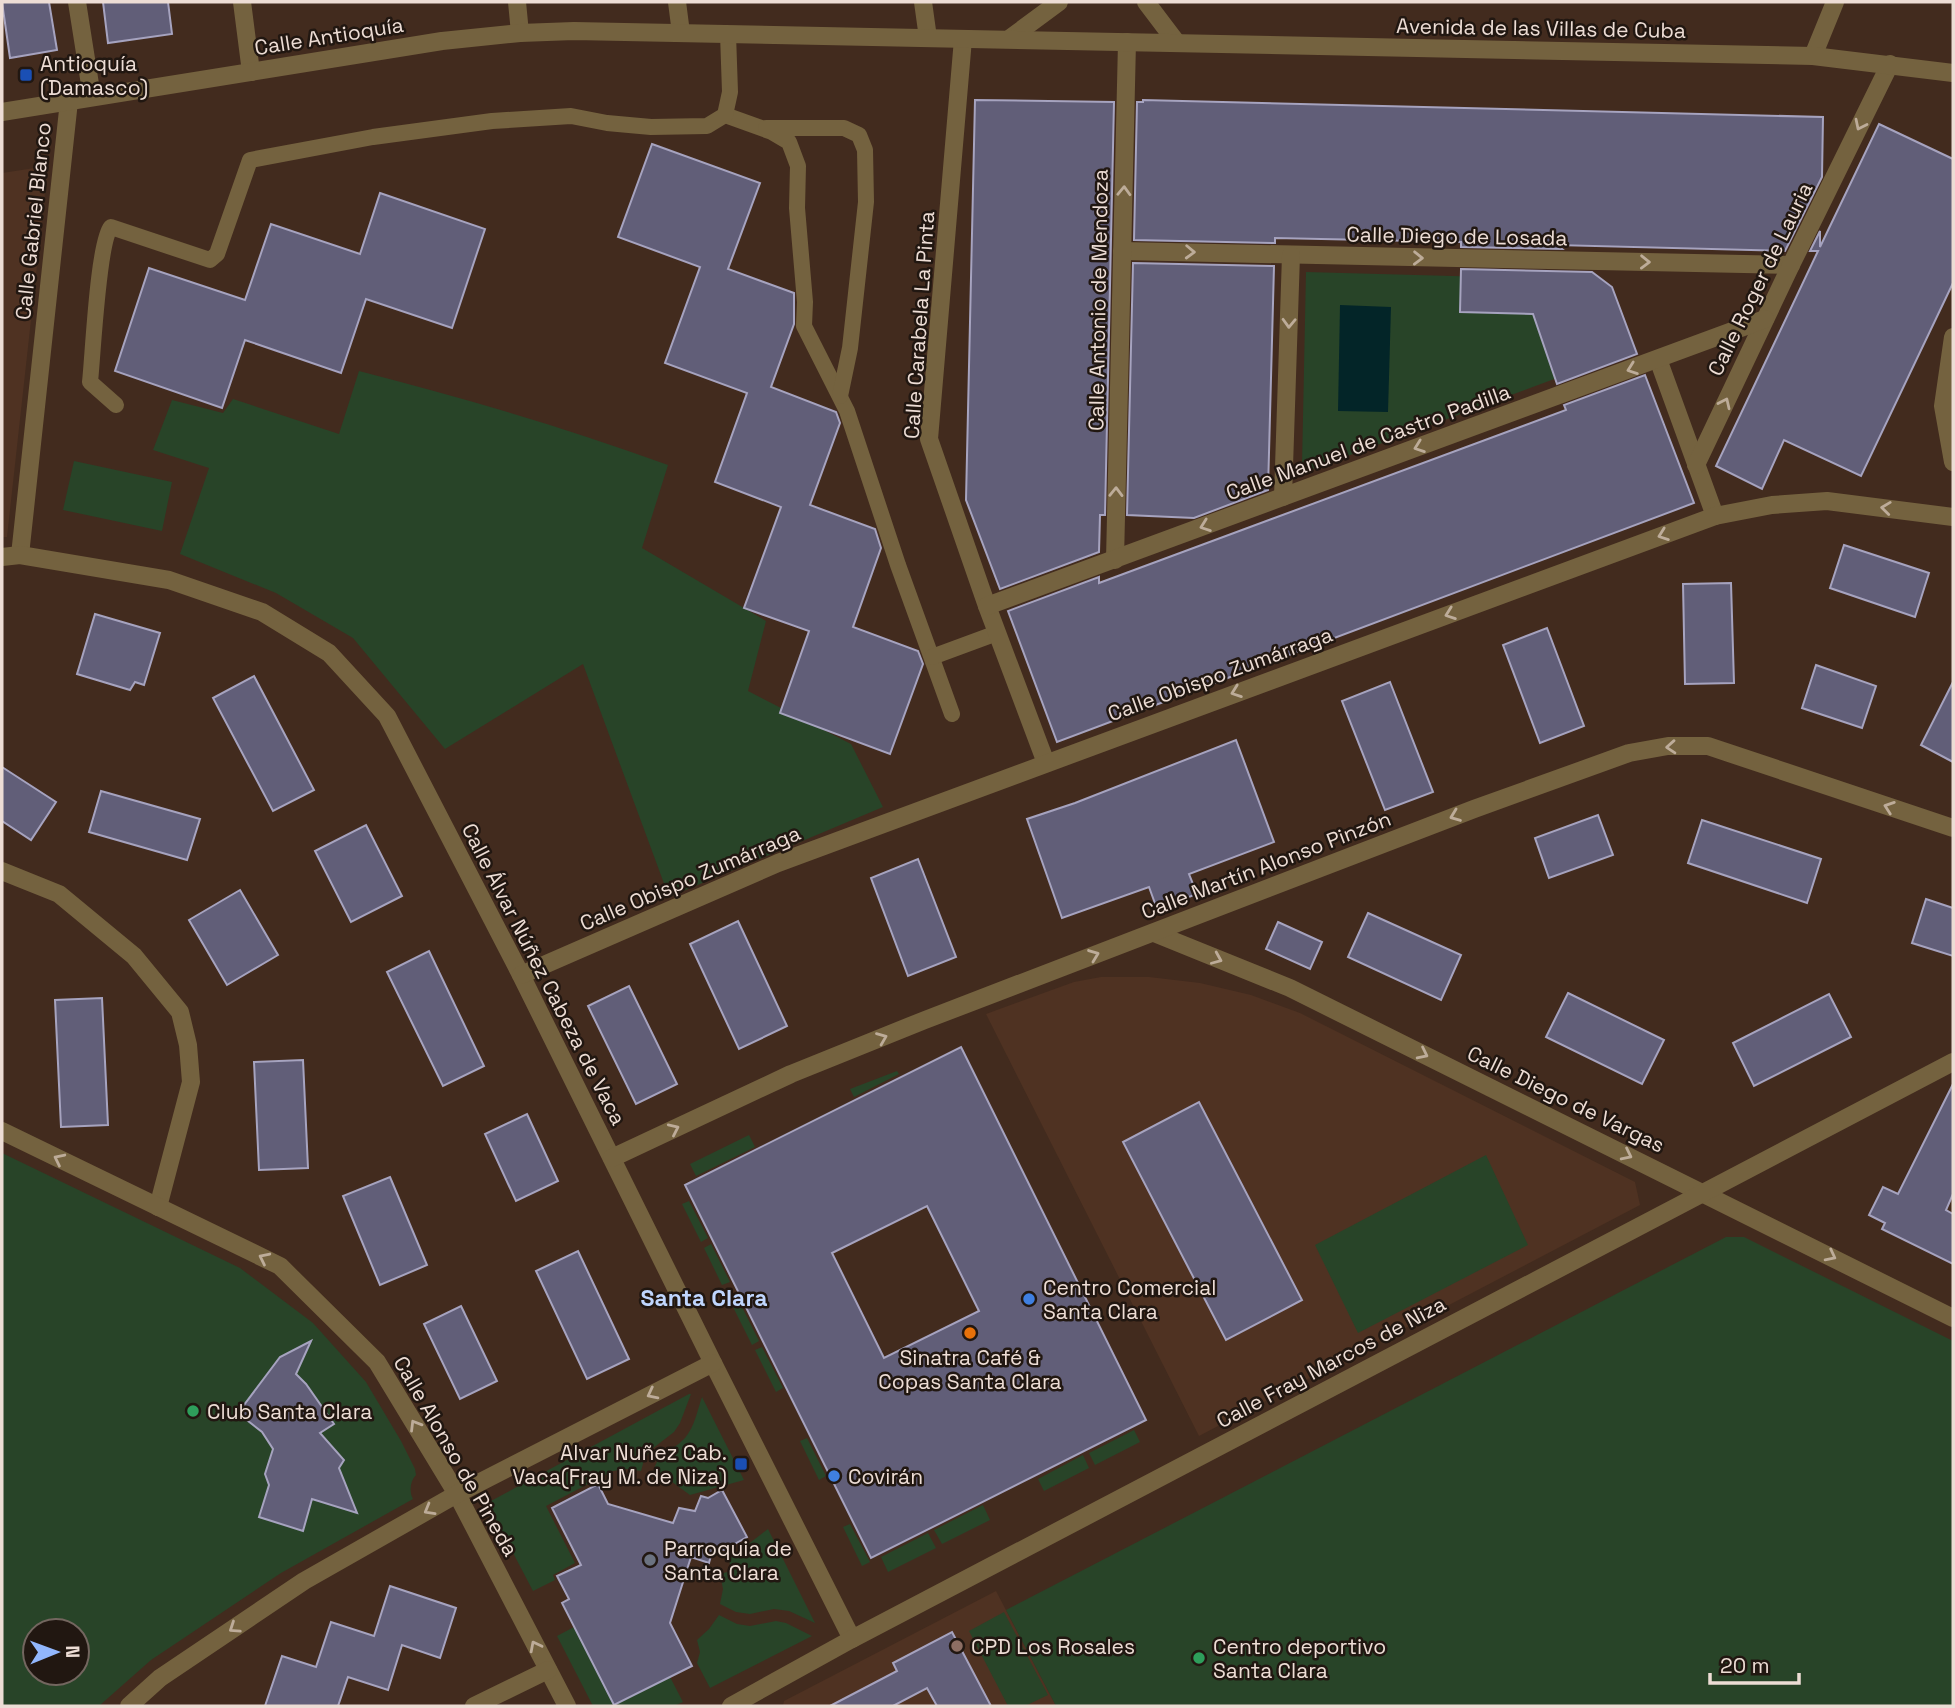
<svg xmlns="http://www.w3.org/2000/svg" width="1955" height="1708" font-family="'Space Grotesk',sans-serif">
	<style>
		.built { fill: #4f3222 }
		.green { fill: #284428; fill-rule: evenodd }
		.water { fill: #032528 }
		.building { fill: #615e78; stroke: #a6a3bf; stroke-width: 2; fill-rule: evenodd }
		.lines { fill: none; stroke-linecap: round; stroke-linejoin: round }
		.service { stroke: #74623f; stroke-width: 16 }
		.pedestrian { stroke: #74623f; stroke-width: 18 }
		.minor { stroke: #74623f; stroke-width: 18 }
		.tertiary { stroke: #74623f; stroke-width: 18 }
		.oneway { stroke: #bdac99 }
		.transit-dot { fill: #1a4fb4; stroke: #211711; stroke-width: 2.5 }
		.shop-dot { fill: #3f7fe0; stroke: #211711; stroke-width: 2.5 }
		.food-dot { fill: #e8710a; stroke: #211711; stroke-width: 2.5 }
		.leisure-dot { fill: #2e9e5b; stroke: #211711; stroke-width: 2.5 }
		.worship-dot { fill: #6b7280; stroke: #211711; stroke-width: 2.5 }
		.education-dot { fill: #8d6e63; stroke: #211711; stroke-width: 2.5 }
		.labels { text-anchor: middle; dominant-baseline: central; stroke-width: 5; stroke-linejoin: round; paint-order: stroke }
		.street-label { font-size: 21px; fill: #edddd5; stroke: #211711 }
		.poi-label { font-size: 21px; fill: #edddd5; stroke: #211711; text-anchor: start }
		.neighbourhood-label { font-size: 23px; font-weight: bold; fill: #c0d6fe; stroke: #211711 }
	</style>
	<rect width="100%" height="100%" fill="#422b1e"/>
	<!-- built -->
	<g class="built">
		<polygon points="48,166 7,537 2,537 2,173"/>
		<polygon points="1101,977 1149,977 1200,983 1251,995 1300,1013 1635,1182 1640,1205 1199,1436 986,1014 1074,982"/>
		<polygon points="996,1591 1056,1706 783,1706 784,1701"/>
	</g>
	<!-- green -->
	<g class="green">
		<polygon points="1306,272 1603,280 1635,349 1310,470 1302,465"/>
		<path d="M359,371C464,398 567,428 668,465L642,548L766,621L748,691L851,744L883,807L669,897L583,664L445,749L353,638L276,593L180,554L209,468L153,450L172,400L223,413L233,399L339,434Z"/>
		<polygon points="74,461 172,482 162,531 63,510"/>
		<polygon points="897,1071 899,1074 854,1097 850,1089"/>
		<polygon points="749,1135 755,1147 696,1176 690,1164"/>
		<path d="M2,1153L240,1268L313,1323L366,1382L401,1441L415,1469L416,1475C410,1481 409,1492 413,1499L281,1573L151,1660L99,1706H2ZM35,1631H77V1673H35Z"/>
		<polygon points="1486,1155 1528,1245 1358,1333 1315,1245"/>
		<polygon points="689,1201 708,1238 701,1242 682,1204"/>
		<polygon points="1726,1237 1744,1237 1953,1341 1953,1706 1056,1706 1006,1610"/>
		<polygon points="711,1244 730,1282 722,1285 704,1248"/>
		<polygon points="738,1299 759,1341 752,1345 731,1303"/>
		<polygon points="762,1347 783,1388 776,1392 755,1350"/>
		<polygon points="689,1394 691,1394 680,1423 674,1432 652,1449 644,1460 641,1471 626,1469 613,1471 546,1506 575,1563 553,1575 555,1580 533,1591 488,1505 489,1502"/>
		<path d="M702,1397L744,1480L690,1495L668,1479L653,1474C657,1451 671,1453 685,1438C695,1426 697,1411 702,1397Z"/>
		<polygon points="1134,1430 1140,1442 1095,1465 1089,1453"/>
		<polygon points="807,1438 826,1476 819,1480 800,1441"/>
		<polygon points="1083,1455 1089,1468 1044,1491 1038,1479"/>
		<polygon points="983,1505 990,1520 942,1544 934,1530"/>
		<polygon points="850,1524 870,1562 862,1566 843,1527"/>
		<polygon points="768,1529 815,1623 789,1611 774,1609 750,1614 736,1612 720,1604 723,1589 720,1574 731,1571 729,1559"/>
		<polygon points="928,1533 936,1548 888,1572 881,1557"/>
		<polygon points="1004,1612 1048,1695 1025,1706 1008,1706 969,1631"/>
		<polygon points="719,1615 737,1624 750,1626 776,1621 786,1623 812,1636 710,1688 697,1663 700,1652 697,1640 709,1629"/>
		<polygon points="574,1627 614,1705 670,1677 683,1702 674,1706 593,1706 557,1636"/>
	</g>
	<!-- water -->
	<polygon class="water" points="1340,305 1391,307 1388,412 1338,411"/>
	<!-- building -->
	<g class="building">
		<polygon points="2,2 49,2 57,50 10,58"/>
		<polygon points="103,2 168,2 172,34 108,43"/>
		<polygon points="975,100 1114,102 1105,515 1100,515 1099,552 1000,589 966,500"/>
		<polygon points="1143,100 1823,117 1822,177 1785,251 1557,245 1562,249 1461,247 1461,242 1275,238 1275,243 1134,240 1137,102 1143,102"/>
		<polygon points="1879,124 1953,159 1953,283 1861,476 1784,440 1762,489 1716,466 1818,251 1810,251 1820,231 1820,247"/>
		<polygon points="652,144 760,183 728,269 794,293 794,324 771,387 836,412 840,423 810,505 875,529 881,548 853,627 918,651 923,664 890,754 780,713 809,631 744,608 781,507 715,482 747,393 665,363 700,267 618,237"/>
		<polygon points="380,193 485,229 452,328 366,299 341,373 245,340 222,408 115,371 149,268 245,300 271,224 360,254"/>
		<polygon points="1133,263 1274,266 1268,490 1194,518 1127,515"/>
		<polygon points="1461,269 1592,272 1612,287 1637,354 1557,384 1533,314 1460,312"/>
		<polygon points="1645,375 1694,503 1057,742 1008,611 1099,577 1099,583 1566,410 1564,405"/>
		<polygon points="1844,545 1929,573 1915,617 1830,588"/>
		<polygon points="1731,583 1734,683 1685,684 1683,584"/>
		<polygon points="95,614 160,633 144,685 135,682 130,690 77,674"/>
		<polygon points="1547,628 1584,726 1540,743 1503,645"/>
		<polygon points="1816,665 1876,686 1862,728 1802,708"/>
		<polygon points="254,676 314,790 273,811 213,698"/>
		<polygon points="1390,682 1433,792 1385,810 1342,701"/>
		<polygon points="1953,682 1953,762 1921,745"/>
		<polygon points="1236,740 1274,842 1189,874 1197,894 1157,909 1149,887 1062,918 1027,819 1075,803"/>
		<polygon points="2,767 56,802 31,840 2,821"/>
		<polygon points="101,791 200,819 187,860 89,832"/>
		<polygon points="1598,815 1613,855 1549,878 1535,838"/>
		<polygon points="1702,820 1821,859 1807,903 1688,863"/>
		<polygon points="366,825 402,896 351,922 315,851"/>
		<polygon points="918,859 956,957 908,976 871,878"/>
		<polygon points="240,890 278,955 227,985 189,920"/>
		<polygon points="1926,899 1953,908 1953,956 1912,943"/>
		<polygon points="1368,913 1461,955 1441,1000 1348,957"/>
		<polygon points="738,921 787,1026 739,1049 690,944"/>
		<polygon points="1278,922 1322,942 1310,969 1266,949"/>
		<polygon points="429,951 484,1066 443,1086 387,972"/>
		<polygon points="629,986 677,1084 636,1104 588,1006"/>
		<polygon points="1568,993 1664,1040 1642,1084 1546,1037"/>
		<polygon points="1829,994 1851,1037 1754,1086 1733,1043"/>
		<polygon points="102,998 108,1125 61,1127 55,1000"/>
		<path d="M961,1047L1146,1420L871,1558L685,1185ZM927,1206L979,1311L884,1358L832,1253Z"/>
		<polygon points="303,1060 308,1168 259,1170 254,1062"/>
		<polygon points="1953,1084 1953,1194 1946,1210 1953,1214 1953,1264 1882,1229 1885,1223 1869,1215 1883,1187 1898,1194"/>
		<polygon points="1199,1102 1302,1300 1226,1340 1123,1142"/>
		<polygon points="527,1114 558,1181 516,1201 485,1134"/>
		<polygon points="390,1177 427,1265 380,1285 343,1196"/>
		<polygon points="578,1251 629,1359 587,1379 536,1271"/>
		<polygon points="461,1306 497,1381 460,1399 424,1324"/>
		<polygon points="311,1341 296,1374 306,1384 334,1424 320,1433 344,1460 339,1468 357,1513 312,1499 303,1531 259,1517 269,1485 265,1474 273,1449 262,1432 238,1413 280,1357"/>
		<polygon points="598,1484 608,1504 673,1523 679,1508 695,1511 701,1496 708,1498 722,1490 747,1537 733,1545 730,1551 713,1548 709,1563 691,1557 670,1623 692,1666 614,1705 562,1603 569,1599 557,1576 581,1565 552,1508"/>
		<polygon points="390,1586 456,1608 440,1658 402,1645 388,1690 348,1677 338,1706 265,1706 282,1656 316,1667 331,1622 374,1636"/>
		<polygon points="952,1632 991,1706 937,1706 927,1688 893,1706 830,1706 897,1671 893,1663"/>
	</g>
	<g class="lines">
		<!-- service -->
		<g class="service">
			<polyline points="725,115 772,132 789,142 798,166 797,208 805,302 804,326 847,411 898,565 952,714"/>
			<polyline points="766,128 844,128 859,135 865,150 866,202 850,348 840,396"/>
			<path d="M116,405L90,382C93,355 98,242 111,227L210,260L217,254L250,160L373,137L492,121L571,116L607,123L651,127L707,126L725,115L730,92L728,34"/>
			<polyline points="932,657 997,633"/>
		</g>
		<!-- pedestrian -->
		<g class="pedestrian">
			<polyline points="77,2 92,97"/>
			<polyline points="677,2 681,33"/>
			<polyline points="923,2 928,38"/>
		</g>
		<!-- minor -->
		<g class="minor">
			<polyline points="242,2 251,72"/>
			<polyline points="517,2 520,33"/>
			<polyline points="963,39 929,439 987,606 1046,763"/>
			<polyline points="1813,56 1835,2"/>
			<polyline points="1122,251 1791,265"/>
			<polyline points="1953,337 1943,406 1953,462"/>
			<polyline points="1658,359 1715,516"/>
			<polyline points="1696,465 1791,265 1890,64"/>
			<polyline points="1283,497 1291,255"/>
			<polyline points="20,555 69,101"/>
			<polyline points="2,557 20,555 169,580 262,612 329,653 387,716 521,975 713,1363 852,1639"/>
			<polyline points="1115,560 1127,42"/>
			<polyline points="987,606 1765,319"/>
			<polyline points="2,871 59,894 134,956 180,1012 188,1045 191,1082 158,1207"/>
			<polyline points="1154,933 1290,988 1953,1318"/>
			<polyline points="521,975 778,863 1715,516 1772,505 1827,501 1953,517"/>
			<polyline points="2,1131 280,1266 377,1362 457,1494 567,1706"/>
			<polyline points="612,1158 791,1074 925,1020 1474,809 1629,753 1668,746 1708,746 1953,828"/>
			<polyline points="129,1706 160,1678 304,1581 457,1494 713,1363"/>
			<polyline points="474,1706 548,1670"/>
			<polyline points="731,1706 852,1639 1953,1062"/>
		</g>
		<!-- tertiary -->
		<g class="tertiary">
			<polyline points="1146,2 1177,43"/>
			<polyline points="1009,39 1059,2"/>
			<polyline points="2,112 442,41 520,33 574,31 1813,56 1953,73"/>
		</g>
	</g>
	<!-- one-way arrows -->
	<defs><path id="oneway-chevron" d="M-2-3.5L2.5 0L-2 3.5" fill="none" stroke-width="1.6" stroke-linecap="round" stroke-linejoin="round" transform="scale(1.75)"/></defs>
	<g class="oneway">
		<use href="#oneway-chevron" transform="translate(1860 125) rotate(116)"/>
		<use href="#oneway-chevron" transform="translate(1124 191) rotate(-88)"/>
		<use href="#oneway-chevron" transform="translate(1190 252) rotate(2)"/>
		<use href="#oneway-chevron" transform="translate(1418 258) rotate(1)"/>
		<use href="#oneway-chevron" transform="translate(1645 262) rotate(1)"/>
		<use href="#oneway-chevron" transform="translate(1289 323) rotate(92)"/>
		<use href="#oneway-chevron" transform="translate(1632 369) rotate(160)"/>
		<use href="#oneway-chevron" transform="translate(1725 403) rotate(-65)"/>
		<use href="#oneway-chevron" transform="translate(1419 447) rotate(160)"/>
		<use href="#oneway-chevron" transform="translate(1116 492) rotate(-89)"/>
		<use href="#oneway-chevron" transform="translate(1886 508) rotate(-173)"/>
		<use href="#oneway-chevron" transform="translate(1205 526) rotate(160)"/>
		<use href="#oneway-chevron" transform="translate(1663 535) rotate(160)"/>
		<use href="#oneway-chevron" transform="translate(1450 614) rotate(160)"/>
		<use href="#oneway-chevron" transform="translate(1236 692) rotate(160)"/>
		<use href="#oneway-chevron" transform="translate(1671 747) rotate(176)"/>
		<use href="#oneway-chevron" transform="translate(1889 807) rotate(-161)"/>
		<use href="#oneway-chevron" transform="translate(1455 816) rotate(159)"/>
		<use href="#oneway-chevron" transform="translate(1094 955) rotate(-21)"/>
		<use href="#oneway-chevron" transform="translate(1217 959) rotate(23)"/>
		<use href="#oneway-chevron" transform="translate(882 1038) rotate(-22)"/>
		<use href="#oneway-chevron" transform="translate(1423 1054) rotate(26)"/>
		<use href="#oneway-chevron" transform="translate(674 1129) rotate(-25)"/>
		<use href="#oneway-chevron" transform="translate(1627 1155) rotate(26)"/>
		<use href="#oneway-chevron" transform="translate(59 1159) rotate(-154)"/>
		<use href="#oneway-chevron" transform="translate(1831 1256) rotate(27)"/>
		<use href="#oneway-chevron" transform="translate(264 1258) rotate(-154)"/>
		<use href="#oneway-chevron" transform="translate(652 1394) rotate(153)"/>
		<use href="#oneway-chevron" transform="translate(415 1425) rotate(-121)"/>
		<use href="#oneway-chevron" transform="translate(429 1510) rotate(150)"/>
		<use href="#oneway-chevron" transform="translate(234 1628) rotate(146)"/>
		<use href="#oneway-chevron" transform="translate(535 1646) rotate(-117)"/>
	</g>
	<!-- markers -->
	<g class="transit-dot">
		<rect x="19" y="68" width="14" height="14" rx="3.5"/>
		<rect x="734" y="1457" width="14" height="14" rx="3.5"/>
	</g>
	<g class="shop-dot">
		<circle cx="1029" cy="1299" r="7"/>
		<circle cx="834" cy="1476" r="7"/>
	</g>
	<circle class="food-dot" cx="970" cy="1333" r="7"/>
	<g class="leisure-dot">
		<circle cx="193" cy="1411" r="7"/>
		<circle cx="1199" cy="1658" r="7"/>
	</g>
	<circle class="worship-dot" cx="650" cy="1560" r="7"/>
	<circle class="education-dot" cx="957" cy="1646" r="7"/>
	<g class="labels">
		<!-- street labels -->
		<g class="street-label">
			<text transform="translate(1541 28) rotate(1)">Avenida de las Villas de Cuba</text>
			<text transform="translate(329 36) rotate(-9)">Calle Antioquía</text>
			<text transform="translate(33 221) rotate(-84)">Calle Gabriel Blanco</text>
			<text transform="translate(1457 236) rotate(1)">Calle Diego de Losada</text>
			<text transform="translate(1760 279) rotate(-64)">Calle Roger de Lauria</text>
			<text transform="translate(1098 300) rotate(-89)">Calle Antonio de Mendoza</text>
			<text transform="translate(919 325) rotate(-86)">Calle Carabela La Pinta</text>
			<text transform="translate(1368 442) rotate(-20)">Calle Manuel de Castro Padilla</text>
			<text transform="translate(1220 674) rotate(-20)">Calle Obispo Zumárraga</text>
			<text transform="translate(1266 865) rotate(-21)">Calle Martín Alonso Pinzón</text>
			<text transform="translate(690 878) rotate(-23)">Calle Obispo Zumárraga</text>
			<text transform="translate(544 974) rotate(63)">Calle Álvar Núñez Cabeza de Vaca</text>
			<text transform="translate(1566 1099) rotate(26)">Calle Diego de Vargas</text>
			<text transform="translate(1331 1362) rotate(-28)">Calle Fray Marcos de Niza</text>
			<text transform="translate(456 1456) rotate(60)">Calle Alonso de Pineda</text>
		</g>
		<!-- poi labels -->
		<g class="poi-label">
			<text x="40" y="63">Antioquía<tspan x="40" dy="24">(Damasco)</tspan></text>
			<text x="1043" y="1287">Centro Comercial<tspan x="1043" dy="24">Santa Clara</tspan></text>
			<text x="970" y="1357" text-anchor="middle">Sinatra Café &amp;<tspan x="970" dy="24">Copas Santa Clara</tspan></text>
			<text x="207" y="1411">Club Santa Clara</text>
			<text x="727" y="1452" text-anchor="end">Alvar Nuñez Cab.<tspan x="727" dy="24">Vaca(Fray M. de Niza)</tspan></text>
			<text x="848" y="1476">Covirán</text>
			<text x="664" y="1548">Parroquia de<tspan x="664" dy="24">Santa Clara</tspan></text>
			<text x="971" y="1646">CPD Los Rosales</text>
			<text x="1213" y="1646">Centro deportivo<tspan x="1213" dy="24">Santa Clara</tspan></text>
		</g>
		<!-- neighbourhood labels -->
		<g class="neighbourhood-label">
			<text x="704" y="1298">Santa Clara</text>
		</g>
	</g>
	<!-- border -->
	<rect width="1955" height="1708" fill="none" stroke="#edddd5" stroke-width="7"/>
	<!-- north arrow -->
	<g transform="translate(56 1652) rotate(89)"><circle r="33" fill="#211711" stroke="#73665f" stroke-width="2"/>
	<path d="M0-5L12 26L0 18L-12 26Z" fill="#92b7fd"/>
	<text y="-10" font-size="19" font-weight="bold" text-anchor="middle" fill="#edddd5">N</text>
	</g>
	<!-- scale -->
	<path d="M1710 1673v10h89v-10" fill="none" stroke="#edddd5" stroke-width="3.5"/>
	<text x="1720" y="1673" font-size="21" fill="#edddd5" stroke="#211711" stroke-width="5" paint-order="stroke">20 m</text>
</svg>
